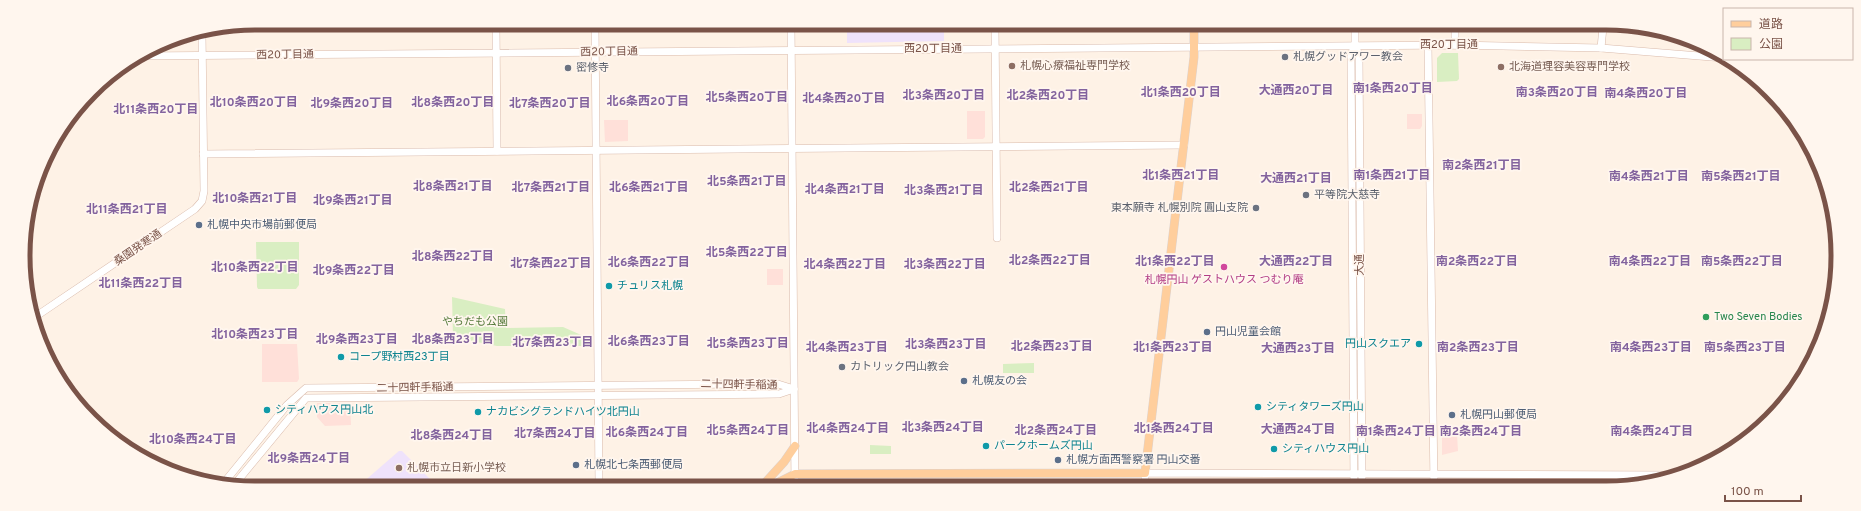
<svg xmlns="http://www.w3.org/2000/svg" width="1861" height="511" font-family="Overpass,'Noto Sans JP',sans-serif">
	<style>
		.commercial { fill: #ffe0d9 }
		.education { fill: #efe2fb }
		.green { fill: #d9eec2 }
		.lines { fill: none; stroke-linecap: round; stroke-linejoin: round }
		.secondary-casing { stroke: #dabbac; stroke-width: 8 }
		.primary-casing { stroke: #dcd2cf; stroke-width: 9 }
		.secondary { stroke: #fff; stroke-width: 7 }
		.primary { stroke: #ffce9c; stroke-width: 8 }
		.worship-dot { fill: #6b7280; stroke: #fff6ee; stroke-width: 1.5 }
		.education-dot { fill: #8d6e63; stroke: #fff6ee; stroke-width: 1.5 }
		.service-dot { fill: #5c6f8a; stroke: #fff6ee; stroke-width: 1.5 }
		.hotel-dot { fill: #d1479c; stroke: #fff6ee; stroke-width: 1.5 }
		.culture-dot { fill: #0f9aa8; stroke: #fff6ee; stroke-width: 1.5 }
		.leisure-dot { fill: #2e9e5b; stroke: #fff6ee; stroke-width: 1.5 }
		.labels { text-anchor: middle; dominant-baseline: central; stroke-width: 3.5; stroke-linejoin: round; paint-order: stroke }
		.street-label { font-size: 11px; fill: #7a5348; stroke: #fff6ee }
		.worship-label { font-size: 11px; fill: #5b616d; stroke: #fff6ee; text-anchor: start }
		.education-label { font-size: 11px; fill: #785e54; stroke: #fff6ee; text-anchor: start }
		.service-label { font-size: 11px; fill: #4e5e75; stroke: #fff6ee; text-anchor: start }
		.hotel-label { font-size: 11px; fill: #b23c85; stroke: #fff6ee }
		.culture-label { font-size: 11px; fill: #0d838f; stroke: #fff6ee; text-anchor: start }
		.leisure-label { font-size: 11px; fill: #27864d; stroke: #fff6ee; text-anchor: start }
		.park-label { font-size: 11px; fill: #567b3c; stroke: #fff6ee }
		.neighbourhood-label { font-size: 12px; font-weight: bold; fill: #83639e; stroke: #fff6ee }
		.rim { fill: none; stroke: #7a5348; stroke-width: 5 }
	</style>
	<rect width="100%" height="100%" fill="#fef2e6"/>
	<!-- commercial -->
	<g class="commercial">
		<polygon points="967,111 985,111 985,137 983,139 967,139"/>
		<polygon points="1407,114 1422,114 1422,126 1420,129 1407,129"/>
		<polygon points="604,120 628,120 628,141 605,142"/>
		<rect x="767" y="269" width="16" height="16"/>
		<polygon points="262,344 297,344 299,379 297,382 262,382"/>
		<polygon points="317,403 350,403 351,425 325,426 317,417"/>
		<polygon points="1442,435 1457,435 1458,451 1442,455"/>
	</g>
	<!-- education -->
	<g class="education">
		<polygon points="847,25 944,25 944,41 847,43"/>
		<polygon points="399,451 402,451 435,484 361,484"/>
		<rect x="1167" y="482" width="69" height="3"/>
	</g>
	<!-- green -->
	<g class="green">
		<polygon points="1442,53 1458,53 1459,79 1457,81 1437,82 1437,58"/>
		<polygon points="256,242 299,242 299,285 296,289 258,289 257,287"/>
		<polygon points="452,297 505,309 506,328 563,327 588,338 587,344 584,346 497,346 453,337"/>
		<polygon points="1034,363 1034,373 1003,373 1003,364"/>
		<polygon points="870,445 891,446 891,454 870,454"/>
	</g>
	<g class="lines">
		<defs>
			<g id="secondary">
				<polyline points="496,24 497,151"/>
				<polyline points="595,24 599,484"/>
				<polyline points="791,25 795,485"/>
				<polyline points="995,25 997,238"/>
				<polyline points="1355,26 1355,45 1359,55 1362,486"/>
				<polyline points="1455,27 1455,45"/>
				<polyline points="1428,45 1434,486"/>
				<polyline points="1601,48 1603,27"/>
				<polyline points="141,56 1455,45 1601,48 1724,58"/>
				<polyline points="203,154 1184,145"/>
				<polyline points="32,319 195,209 202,201 204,191 202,34"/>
				<polyline points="223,484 287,405 306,388 745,384 778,384 794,389"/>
				<polyline points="235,484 306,398 779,394 794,389"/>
				<polyline points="1145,485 1145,473 1673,475"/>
				<polyline points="1354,486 1351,55 1355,45"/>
			</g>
			<g id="primary">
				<polyline points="763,485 784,462 795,446"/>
				<polyline points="773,485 795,474 1145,473 1194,57 1194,26"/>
			</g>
		</defs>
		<!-- secondary casing -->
		<use href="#secondary" class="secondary-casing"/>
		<!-- primary casing -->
		<use href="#primary" class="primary-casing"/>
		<!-- secondary -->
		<use href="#secondary" class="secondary"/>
		<!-- primary -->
		<use href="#primary" class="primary"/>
	</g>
	<!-- markers -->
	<g class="worship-dot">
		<circle cx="1285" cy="57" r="4"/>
		<circle cx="568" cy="68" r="4"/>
		<circle cx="1306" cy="195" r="4"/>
		<circle cx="1256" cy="208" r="4"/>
		<circle cx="842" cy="367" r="4"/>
	</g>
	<g class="education-dot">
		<circle cx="1012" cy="66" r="4"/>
		<circle cx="1501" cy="67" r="4"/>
		<circle cx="399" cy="468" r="4"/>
	</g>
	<g class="service-dot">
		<circle cx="199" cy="225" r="4"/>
		<circle cx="1207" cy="332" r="4"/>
		<circle cx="964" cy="381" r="4"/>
		<circle cx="1452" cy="415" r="4"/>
		<circle cx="1058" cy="460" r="4"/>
		<circle cx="576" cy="465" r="4"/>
	</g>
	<circle class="hotel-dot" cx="1224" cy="267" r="4"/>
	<g class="culture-dot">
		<circle cx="609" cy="286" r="4"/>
		<circle cx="1419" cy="344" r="4"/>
		<circle cx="341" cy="357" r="4"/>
		<circle cx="1258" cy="407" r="4"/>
		<circle cx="267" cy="410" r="4"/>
		<circle cx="478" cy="412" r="4"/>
		<circle cx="986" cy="446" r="4"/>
		<circle cx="1274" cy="449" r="4"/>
	</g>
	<circle class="leisure-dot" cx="1706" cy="317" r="4"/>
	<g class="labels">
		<!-- street labels -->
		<g class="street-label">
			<text x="1449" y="45">西20丁目通</text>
			<text x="933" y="49">西20丁目通</text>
			<text transform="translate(609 52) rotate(-1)">西20丁目通</text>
			<text transform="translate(285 55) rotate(-1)">西20丁目通</text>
			<text transform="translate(138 248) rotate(-34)">桑園発寒通</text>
			<text transform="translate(1360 265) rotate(-90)">大通</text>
			<text transform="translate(739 385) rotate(1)">二十四軒手稲通</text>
			<text transform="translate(415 388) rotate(-1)">二十四軒手稲通</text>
		</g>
		<!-- worship labels -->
		<g class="worship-label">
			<text x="1293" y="57">札幌グッドアワー教会</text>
			<text x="576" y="68">密修寺</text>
			<text x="1314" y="195">平等院大慈寺</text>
			<text x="1248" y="208" text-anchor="end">東本願寺 札幌別院 圓山支院</text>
			<text x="850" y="367">カトリック円山教会</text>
		</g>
		<!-- education labels -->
		<g class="education-label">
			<text x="1020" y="66">札幌心療福祉専門学校</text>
			<text x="1509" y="67">北海道理容美容専門学校</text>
			<text x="407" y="468">札幌市立日新小学校</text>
		</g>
		<!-- service labels -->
		<g class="service-label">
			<text x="207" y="225">札幌中央市場前郵便局</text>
			<text x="1215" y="332">円山児童会館</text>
			<text x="972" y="381">札幌友の会</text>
			<text x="1460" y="415">札幌円山郵便局</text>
			<text x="1066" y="460">札幌方面西警察署 円山交番</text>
			<text x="584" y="465">札幌北七条西郵便局</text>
		</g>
		<!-- hotel labels -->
		<g class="hotel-label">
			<text x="1224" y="280">札幌円山 ゲストハウス つむり庵</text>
		</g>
		<!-- culture labels -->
		<g class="culture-label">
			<text x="617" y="286">チュリス札幌</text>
			<text x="1411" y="344" text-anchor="end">円山スクエア</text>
			<text x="349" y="357">コープ野村西23丁目</text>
			<text x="1266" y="407">シティタワーズ円山</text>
			<text x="275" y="410">シティハウス円山北</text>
			<text x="486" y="412">ナカビシグランドハイツ北円山</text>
			<text x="994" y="446">パークホームズ円山</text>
			<text x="1282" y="449">シティハウス円山</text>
		</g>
		<!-- leisure labels -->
		<g class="leisure-label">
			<text x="1714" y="317">Two Seven Bodies</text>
		</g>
		<!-- park labels -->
		<g class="park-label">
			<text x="475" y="322">やちだも公園</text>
		</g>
		<!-- neighbourhood labels -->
		<g class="neighbourhood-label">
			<text x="1393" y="89">南1条西20丁目</text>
			<text x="1296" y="91">大通西20丁目</text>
			<text x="1181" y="93">北1条西20丁目</text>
			<text x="1557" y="93">南3条西20丁目</text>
			<text x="1646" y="94">南4条西20丁目</text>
			<text x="944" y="96">北3条西20丁目</text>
			<text x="1048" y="96">北2条西20丁目</text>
			<text x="747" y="98">北5条西20丁目</text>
			<text x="844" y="99">北4条西20丁目</text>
			<text x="648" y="102">北6条西20丁目</text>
			<text x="254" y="103">北10条西20丁目</text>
			<text x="453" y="103">北8条西20丁目</text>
			<text x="352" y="104">北9条西20丁目</text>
			<text x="550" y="104">北7条西20丁目</text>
			<text x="156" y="110">北11条西20丁目</text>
			<text x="1482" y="166">南2条西21丁目</text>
			<text x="1181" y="176">北1条西21丁目</text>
			<text x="1392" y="176">南1条西21丁目</text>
			<text x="1649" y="177">南4条西21丁目</text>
			<text x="1741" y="177">南5条西21丁目</text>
			<text x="1296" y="179">大通西21丁目</text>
			<text x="747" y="182">北5条西21丁目</text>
			<text x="453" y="187">北8条西21丁目</text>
			<text x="551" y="188">北7条西21丁目</text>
			<text x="649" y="188">北6条西21丁目</text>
			<text x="1049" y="188">北2条西21丁目</text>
			<text x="845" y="190">北4条西21丁目</text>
			<text x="944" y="191">北3条西21丁目</text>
			<text x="255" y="199">北10条西21丁目</text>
			<text x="353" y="201">北9条西21丁目</text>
			<text x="127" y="210">北11条西21丁目</text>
			<text x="747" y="253">北5条西22丁目</text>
			<text x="453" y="257">北8条西22丁目</text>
			<text x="1050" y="261">北2条西22丁目</text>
			<text x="1175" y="262">北1条西22丁目</text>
			<text x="1296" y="262">大通西22丁目</text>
			<text x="1477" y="262">南2条西22丁目</text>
			<text x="1650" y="262">南4条西22丁目</text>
			<text x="1742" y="262">南5条西22丁目</text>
			<text x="649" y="263">北6条西22丁目</text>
			<text x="551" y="264">北7条西22丁目</text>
			<text x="845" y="265">北4条西22丁目</text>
			<text x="945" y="265">北3条西22丁目</text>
			<text x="255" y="268">北10条西22丁目</text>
			<text x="354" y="271">北9条西22丁目</text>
			<text x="141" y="284">北11条西22丁目</text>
			<text x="255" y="335">北10条西23丁目</text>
			<text x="357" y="340">北9条西23丁目</text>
			<text x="453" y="340">北8条西23丁目</text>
			<text x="649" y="342">北6条西23丁目</text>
			<text x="553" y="343">北7条西23丁目</text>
			<text x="748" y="344">北5条西23丁目</text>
			<text x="946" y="345">北3条西23丁目</text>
			<text x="1052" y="347">北2条西23丁目</text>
			<text x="847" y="348">北4条西23丁目</text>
			<text x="1173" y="348">北1条西23丁目</text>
			<text x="1478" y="348">南2条西23丁目</text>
			<text x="1651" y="348">南4条西23丁目</text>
			<text x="1745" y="348">南5条西23丁目</text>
			<text x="1298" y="349">大通西23丁目</text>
			<text x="943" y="428">北3条西24丁目</text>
			<text x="848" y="429">北4条西24丁目</text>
			<text x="1174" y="429">北1条西24丁目</text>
			<text x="1298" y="430">大通西24丁目</text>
			<text x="748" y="431">北5条西24丁目</text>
			<text x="1056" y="431">北2条西24丁目</text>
			<text x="1396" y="432">南1条西24丁目</text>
			<text x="1481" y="432">南2条西24丁目</text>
			<text x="1652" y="432">南4条西24丁目</text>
			<text x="647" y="433">北6条西24丁目</text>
			<text x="555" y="434">北7条西24丁目</text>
			<text x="452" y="436">北8条西24丁目</text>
			<text x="193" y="440">北10条西24丁目</text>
			<text x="309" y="459">北9条西24丁目</text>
		</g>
	</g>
	<!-- crop -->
	<path d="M0 0H1861V511H0ZM255 30H1606A225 225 0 0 1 1831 255V256A225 225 0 0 1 1606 481H255A225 225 0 0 1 30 256V255A225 225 0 0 1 255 30Z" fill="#fff6ee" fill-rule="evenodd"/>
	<path class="rim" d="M255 30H1606A225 225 0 0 1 1831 255V256A225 225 0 0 1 1606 481H255A225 225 0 0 1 30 256V255A225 225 0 0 1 255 30Z"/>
	<!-- legend -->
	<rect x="1723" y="8" width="130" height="52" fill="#fff6ee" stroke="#cab5ac"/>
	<rect x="1731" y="21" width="20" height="6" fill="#ffce9c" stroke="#cab5ac"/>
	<text x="1759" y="28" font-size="12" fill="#7a5348">道路</text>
	<rect x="1731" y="38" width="20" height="12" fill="#d9eec2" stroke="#cab5ac"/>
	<text x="1759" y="48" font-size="12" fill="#7a5348">公園</text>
	<!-- scale -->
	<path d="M1725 495v6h76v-6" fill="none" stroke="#7a5348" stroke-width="2"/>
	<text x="1731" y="495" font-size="12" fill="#7a5348" stroke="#fff6ee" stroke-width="3" paint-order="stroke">100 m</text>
</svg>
